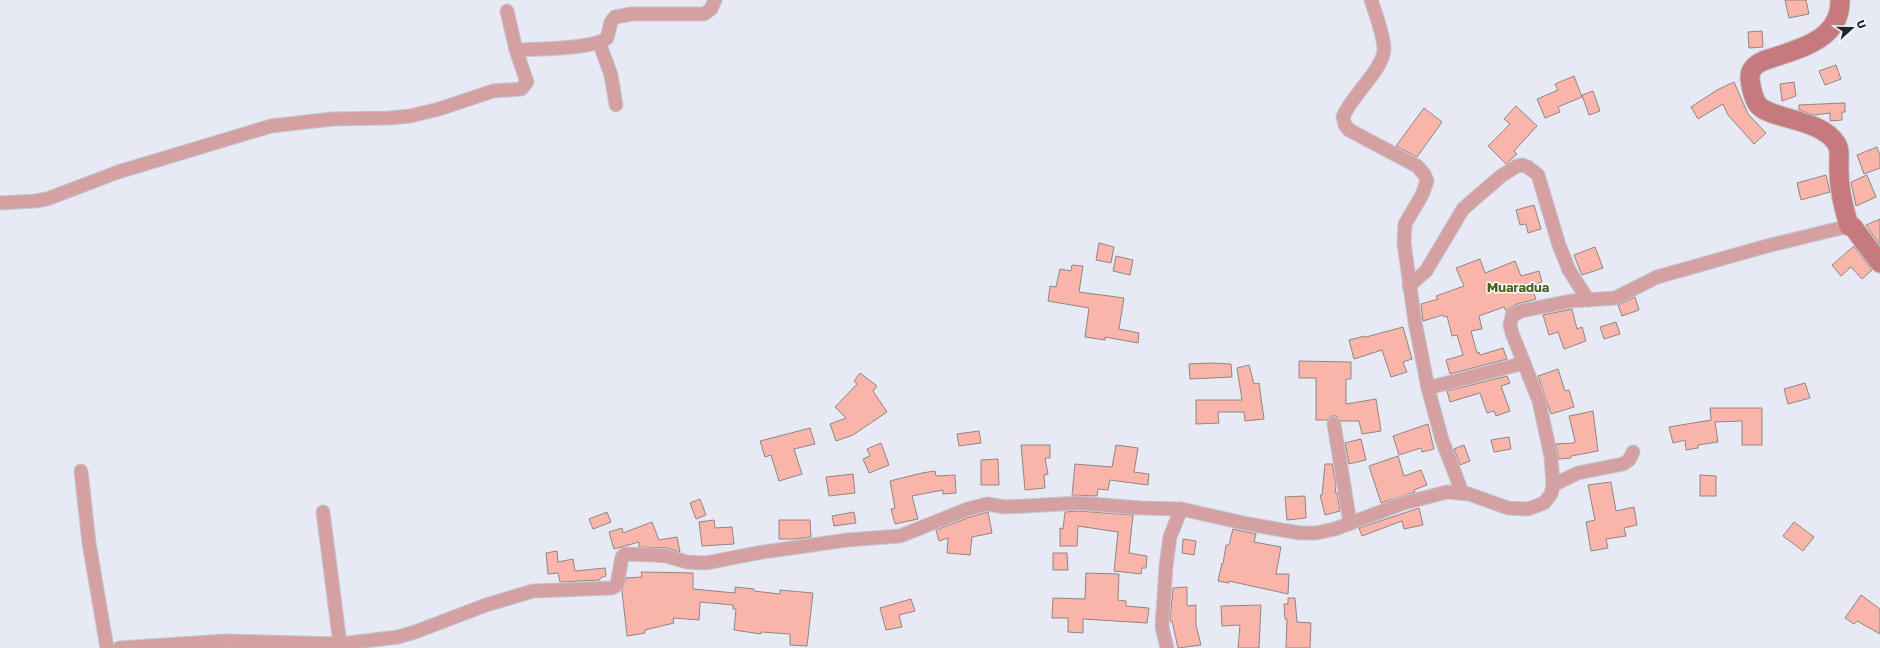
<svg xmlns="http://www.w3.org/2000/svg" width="1880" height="648" font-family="'Golos Text',sans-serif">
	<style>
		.building { fill: #f9b5a9; stroke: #918684 }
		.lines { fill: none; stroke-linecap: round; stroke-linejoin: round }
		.street-casing { stroke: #c4c7cf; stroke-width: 15 }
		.secondary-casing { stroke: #c4c7cf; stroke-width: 21 }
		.street { stroke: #d5a0a1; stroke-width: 13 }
		.secondary { stroke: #c77a7d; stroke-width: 19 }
		.labels { text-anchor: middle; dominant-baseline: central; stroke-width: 3; stroke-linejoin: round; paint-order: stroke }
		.quarter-label { font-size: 13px; font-weight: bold; fill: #47611b; stroke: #f6f8fe }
	</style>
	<rect width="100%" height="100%" fill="#e7eaf4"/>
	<!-- building -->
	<g class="building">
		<polygon points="1785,0 1806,0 1809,14 1789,18"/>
		<polygon points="1762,31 1763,47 1749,48 1748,32"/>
		<polygon points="1836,65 1841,79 1825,85 1819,71"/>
		<polygon points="1574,76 1582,97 1558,107 1560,112 1545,118 1537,99 1558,90 1555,84"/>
		<polygon points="1734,82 1748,114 1766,133 1754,144 1728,115 1723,104 1698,119 1691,107 1717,90"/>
		<polygon points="1794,82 1796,96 1782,101 1780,84"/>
		<polygon points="1593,91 1600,111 1589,115 1582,95"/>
		<polygon points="1842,103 1845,103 1845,112 1842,112 1842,120 1830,121 1830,113 1814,115 1799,110 1799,105"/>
		<polygon points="1516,106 1537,126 1514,151 1517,154 1506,164 1488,146 1510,124 1504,119"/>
		<polygon points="1424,108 1442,122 1417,157 1396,146"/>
		<polygon points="1877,147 1880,156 1880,168 1864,174 1857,155"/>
		<polygon points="1826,175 1830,192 1801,200 1797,183"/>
		<polygon points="1867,175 1876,197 1856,206 1851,182"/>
		<polygon points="1534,205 1541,229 1528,233 1526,224 1520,225 1516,210"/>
		<polygon points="1880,219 1880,245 1866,225"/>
		<polygon points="1099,243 1114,247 1111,263 1096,260"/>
		<polygon points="1854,246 1872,270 1862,279 1851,267 1841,276 1832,265"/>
		<polygon points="1595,247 1603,268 1582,275 1574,255"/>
		<polygon points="1116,256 1133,260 1130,275 1113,271"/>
		<polygon points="1480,259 1485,273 1515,261 1521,276 1539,271 1542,282 1531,286 1536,299 1517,304 1506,311 1504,307 1479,316 1482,329 1471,331 1477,353 1479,352 1480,355 1503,348 1507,359 1450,374 1446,360 1463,355 1457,335 1452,336 1447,316 1444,317 1443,315 1423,321 1421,304 1438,299 1436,296 1464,286 1456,268"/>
		<polygon points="1072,265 1083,266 1079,292 1124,298 1119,329 1139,333 1138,343 1105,337 1105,340 1085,337 1089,308 1048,301 1050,286 1056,287 1060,269 1071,271"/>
		<polygon points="1635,297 1639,310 1622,316 1618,305"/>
		<polygon points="1572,309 1577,329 1582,327 1586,341 1564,349 1558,332 1549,335 1543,315"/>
		<polygon points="1616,322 1620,334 1604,339 1600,327"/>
		<polygon points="1403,327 1412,359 1403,362 1407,372 1391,377 1382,350 1354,359 1349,340 1365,336 1366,337"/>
		<polygon points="1299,361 1351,362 1351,379 1346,379 1346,404 1376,399 1381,431 1362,434 1359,421 1341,421 1336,416 1332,416 1327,420 1316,420 1316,378 1299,378"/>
		<polygon points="1211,363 1231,364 1232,377 1190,379 1189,364"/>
		<polygon points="1249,365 1254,384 1259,383 1264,419 1245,421 1244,412 1218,412 1219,423 1196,424 1196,400 1242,400 1237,368"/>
		<polygon points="1558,369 1565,391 1569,390 1574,407 1551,414 1538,376"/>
		<polygon points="860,373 877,386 873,391 887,412 853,435 836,441 830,424 846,418 835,407 857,384 854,381"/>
		<polygon points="1507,376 1510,383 1501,386 1510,411 1496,416 1494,411 1487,413 1480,393 1450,402 1447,391"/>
		<polygon points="1805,383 1810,398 1788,404 1784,389"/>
		<polygon points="1710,408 1762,408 1762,445 1742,445 1742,421 1715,422 1718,442 1698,445 1698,448 1686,450 1685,440 1673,443 1669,427 1711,420"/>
		<polygon points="1593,411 1598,451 1571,456 1571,458 1559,459 1556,444 1574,443 1575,441 1569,416"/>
		<polygon points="1428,424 1434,449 1422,452 1421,448 1399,455 1393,436"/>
		<polygon points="810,428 815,444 794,449 802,474 779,481 771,455 765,457 760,441"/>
		<polygon points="979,431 981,443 959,446 957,434"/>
		<polygon points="1509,437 1511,449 1494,452 1491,440"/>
		<polygon points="1361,439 1366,460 1349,464 1345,443"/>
		<polygon points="881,443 889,465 869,473 863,459 870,456 867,449"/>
		<polygon points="1021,445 1050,445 1050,458 1045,458 1048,474 1044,475 1045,488 1025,490"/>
		<polygon points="1116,445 1138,448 1134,472 1149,474 1148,485 1110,480 1108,490 1098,489 1097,496 1072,495 1075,464 1112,467"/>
		<polygon points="1464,445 1470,461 1460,465 1454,449"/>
		<polygon points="1398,456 1404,476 1421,470 1427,485 1414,490 1415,492 1381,503 1369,466"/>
		<polygon points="998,459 999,485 981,485 981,460"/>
		<polygon points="1325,464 1332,464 1336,484 1335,493 1337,492 1340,511 1325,515 1320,495 1322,495"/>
		<polygon points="935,471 936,476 955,475 956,493 943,494 943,490 912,496 918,519 895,524 891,509 895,508 890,481 922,473"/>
		<polygon points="853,474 855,493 829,496 826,477"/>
		<polygon points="1700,475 1716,476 1716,496 1700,496"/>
		<polygon points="1611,482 1616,511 1634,507 1637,525 1624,528 1626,536 1606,539 1608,548 1591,551 1586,522 1595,520 1588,485"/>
		<polygon points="1305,496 1306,518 1287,520 1285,497"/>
		<polygon points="700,499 706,515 696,519 690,503"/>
		<polygon points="1419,508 1423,525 1404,529 1402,521 1362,536 1359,528"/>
		<polygon points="1079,511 1133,515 1129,553 1147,556 1146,568 1142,568 1141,574 1114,571 1118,532 1078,526 1077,546 1060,546 1060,528 1063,529 1065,512"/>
		<polygon points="607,512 611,522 593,529 589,519"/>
		<polygon points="854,512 856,523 834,526 832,516"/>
		<polygon points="988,512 992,533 972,537 970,555 947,553 948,538 939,541 936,530 970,517"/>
		<polygon points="714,520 715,528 732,527 734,544 702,546 699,522"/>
		<polygon points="779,520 810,520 811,537 795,539 779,539"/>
		<polygon points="652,522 659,540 677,537 680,552 667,548 639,547 639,542 614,549 609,532 622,528 623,533"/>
		<polygon points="1794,522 1814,537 1803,551 1783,536"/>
		<polygon points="1233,529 1256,534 1254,542 1281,547 1276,574 1289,574 1288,594 1229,581 1229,583 1218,581 1222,563 1223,564 1226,545 1229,545"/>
		<polygon points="1183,539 1196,541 1194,555 1182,553"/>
		<polygon points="557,551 558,562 573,559 575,571 605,568 606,576 600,578 600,580 560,582 558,573 548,574 546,553"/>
		<polygon points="1053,553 1067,553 1068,570 1053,570"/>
		<polygon points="641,572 693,573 693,589 735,593 735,587 754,589 754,591 780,594 780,590 813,593 807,646 790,645 790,634 761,632 761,634 734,630 736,609 733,609 733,605 700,602 699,620 673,618 674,623 645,630 645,633 627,636 622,591 626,578 642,577"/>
		<polygon points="1086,573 1119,574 1118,600 1126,601 1126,606 1149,608 1147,623 1083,619 1083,633 1068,632 1068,618 1052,618 1053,598 1085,599"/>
		<polygon points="1187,587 1187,606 1196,605 1196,625 1201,645 1178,648 1172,621 1170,621 1173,588"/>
		<polygon points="1861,595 1880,609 1880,634 1857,621 1854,624 1845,618"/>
		<polygon points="1288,598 1295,598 1297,622 1311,623 1310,648 1286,648 1287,619 1285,619 1284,604 1288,604"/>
		<polygon points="911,599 915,611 899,615 902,627 886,630 880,608"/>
		<polygon points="1261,605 1259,648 1238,648 1240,625 1222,626 1221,606"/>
	</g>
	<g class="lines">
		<defs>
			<g id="street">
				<path d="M1371,0C1376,15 1383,33 1384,48C1385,68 1351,96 1343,117L1345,125L1349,130L1417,166L1424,174L1427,181L1422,195L1405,224L1404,243L1415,322L1428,388L1442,440L1462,492"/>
				<polyline points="507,11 516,50"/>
				<polyline points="599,42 611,75 616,105"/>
				<path d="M0,203L35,201L47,199L118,172L271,126L332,119L390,118L410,116L439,109L493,91L521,89L527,82L516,50C534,49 595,49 607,38L611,22L615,17L632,14H704L711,9L715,0"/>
				<polyline points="1409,286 1426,271 1463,209 1501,176 1517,166 1522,165 1528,167 1538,175 1559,245 1569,270 1588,300"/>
				<polyline points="1428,388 1524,363"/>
				<polyline points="1334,424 1350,523"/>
				<polyline points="81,471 89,543 107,648"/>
				<polyline points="1553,485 1578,473 1623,464 1629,460 1633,452"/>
				<polyline points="323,512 340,644"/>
				<polyline points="119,648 225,641 340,644 398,637 415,632 486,605 533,591 612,588 617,585 622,557 625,554 652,555 666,556 687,562 706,563 757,553 847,540 900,536 968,509 987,504 1005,507 1079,503 1140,508 1181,509 1248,524 1300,533 1316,533 1335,529 1404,503 1447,492 1469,494 1508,508 1528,509 1544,503 1551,494 1553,485 1551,457 1539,401 1512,333 1510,325 1512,316 1521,311 1571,301 1615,298 1657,277 1767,246 1849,226"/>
				<polyline points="1167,648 1162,627 1166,566 1170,537 1181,509"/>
			</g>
			<path id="secondary" d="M1840,0C1841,39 1801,48 1772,58C1761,61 1749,66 1750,79C1751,87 1753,98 1758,105C1771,120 1820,118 1836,143C1840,148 1839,157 1839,163C1838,186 1843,205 1849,226L1853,227L1880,263"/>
		</defs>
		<!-- street casing -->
		<use href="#street" class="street-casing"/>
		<!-- secondary casing -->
		<use href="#secondary" class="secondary-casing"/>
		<!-- street -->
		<use href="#street" class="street"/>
		<!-- secondary -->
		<use href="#secondary" class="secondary"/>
	</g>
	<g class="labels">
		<!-- quarter labels -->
		<g class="quarter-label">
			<text x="1518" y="287">Muaradua</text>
		</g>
	</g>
	<!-- north arrow -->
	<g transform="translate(1852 28) rotate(69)" stroke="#f6f8fe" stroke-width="3" paint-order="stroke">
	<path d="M0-3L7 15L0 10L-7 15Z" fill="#242528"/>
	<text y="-6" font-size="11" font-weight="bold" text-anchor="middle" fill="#242528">U</text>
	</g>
</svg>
